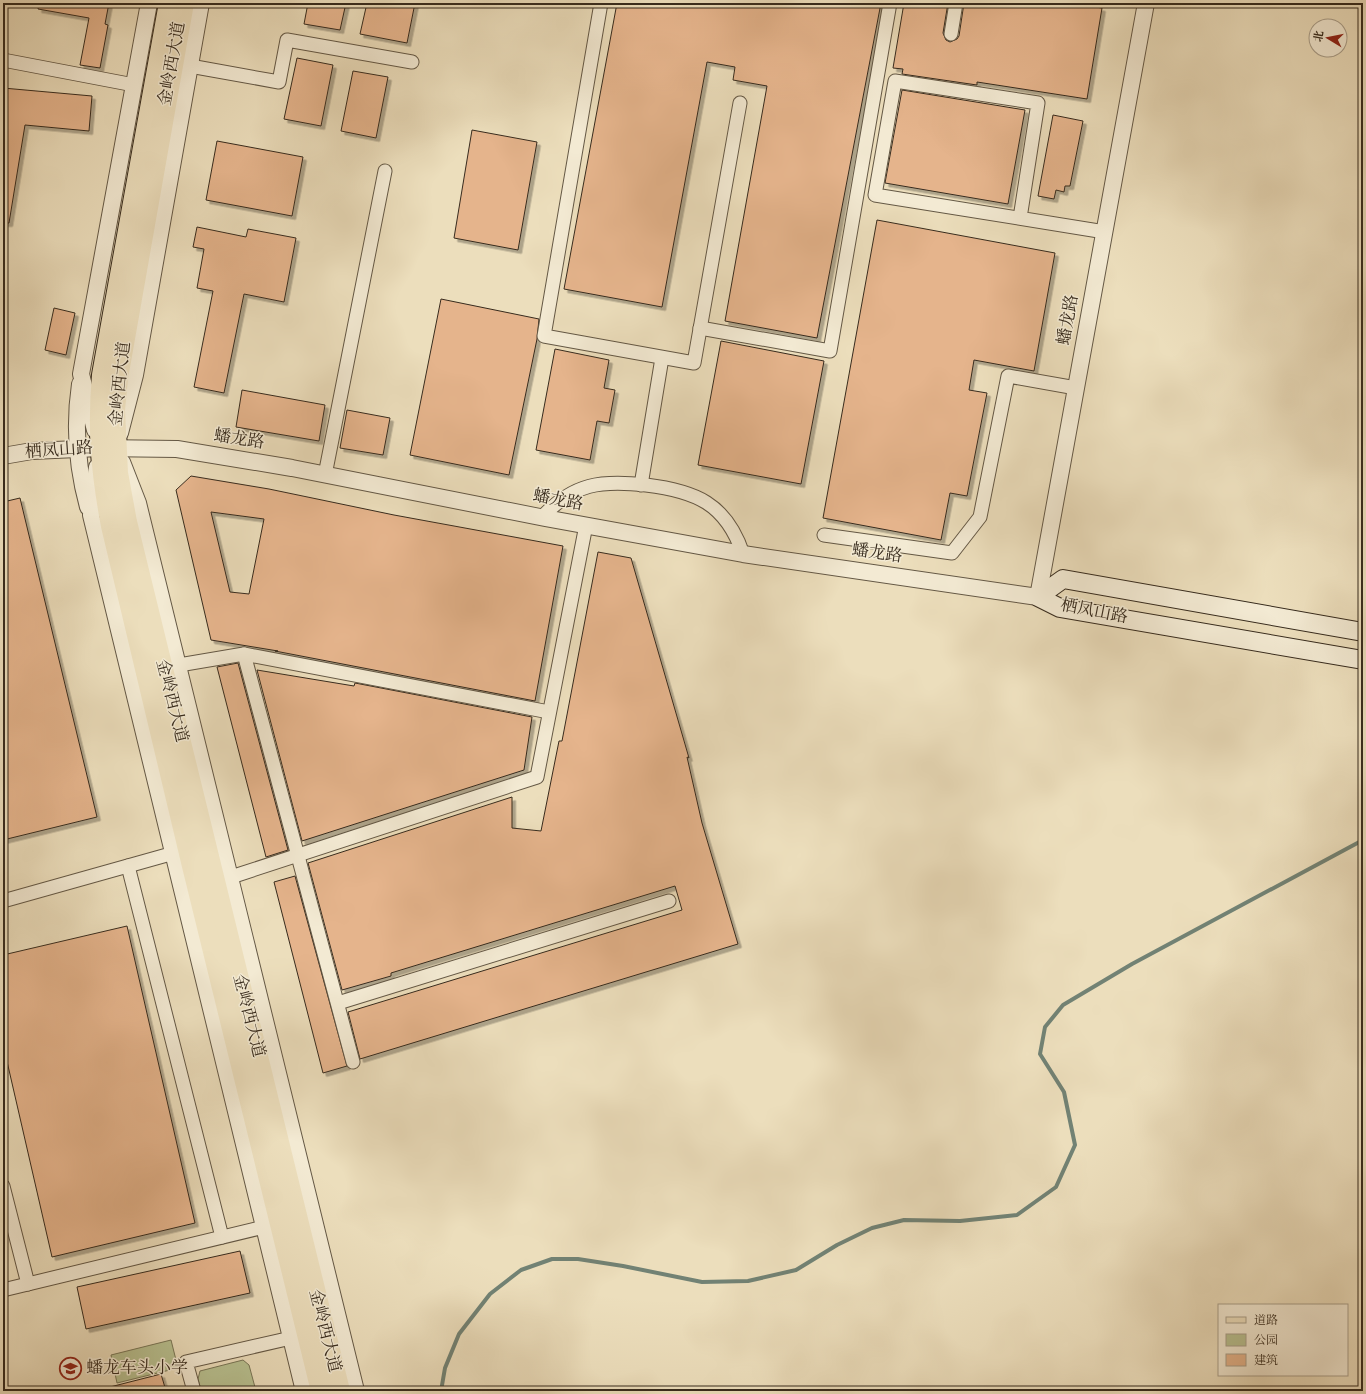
<svg xmlns="http://www.w3.org/2000/svg" width="1366" height="1394" font-family="'Sorts Mill Goudy','Noto Serif SC',serif">
	<style>
		.green { fill: #b8c191; stroke: #787657 }
		.lines { fill: none; stroke-linecap: round; stroke-linejoin: round }
		.stream { stroke: #728274; stroke-width: 4 }
		.building { fill: #e5b48c; stroke: #372b1d; fill-rule: evenodd; filter: url(#shadow) }
		.minor-casing { stroke: #645845; stroke-width: 15 }
		.tertiary-casing { stroke: #645845; stroke-width: 18 }
		.secondary-casing { stroke: #372b1d; stroke-width: 20 }
		.primary-casing { stroke: #372b1d; stroke-width: 22 }
		.minor { stroke: #f3ead3; stroke-width: 13 }
		.tertiary { stroke: #f3ead3; stroke-width: 16 }
		.secondary { stroke: #f3ead3; stroke-width: 18 }
		.primary { stroke: #ecdebc; stroke-width: 20 }
		.labels { text-anchor: middle; dominant-baseline: central; stroke-width: 3; stroke-linejoin: round; paint-order: stroke }
		.street-label { font-size: 17px; fill: #372b1d; stroke: #f3ead3 }
		.poi-label { font-size: 17px; fill: #372b1d; stroke: #f3ead3; text-anchor: start }
	</style>
	<defs>
		<filter id="shadow"><feDropShadow dx="3.5" dy="3.5" stdDeviation="0" flood-color="#0004"/></filter>
	</defs>
	<rect width="100%" height="100%" fill="#ecdebc"/>
	<filter id="stains"><feTurbulence type="fractalNoise" baseFrequency=".005" numOctaves="4"/><feColorMatrix values="0 0 0 0 .2 0 0 0 0 .09 0 0 0 0 .02 0 0 0 .5 -.17"/></filter>
	<radialGradient id="worn" r=".72"><stop offset=".6" stop-color="#630" stop-opacity="0"/><stop offset="1" stop-color="#630" stop-opacity=".3"/></radialGradient>
	<!-- green -->
	<g class="green">
		<polygon points="171,1340 178,1368 117,1383 111,1355"/>
		<polygon points="243,1360 249,1365 256,1391 201,1391 198,1379 200,1371"/>
	</g>
	<g class="lines">
		<!-- stream -->
		<polyline class="stream" points="441,1391 445,1368 459,1334 490,1294 521,1270 552,1259 578,1259 623,1266 702,1282 748,1281 796,1270 837,1245 872,1228 904,1220 960,1221 1017,1215 1056,1187 1075,1145 1064,1092 1040,1054 1045,1027 1063,1005 1132,964 1363,840"/>
	</g>
	<!-- building -->
	<g class="building">
		<polygon points="39,3 109,3 105,24 108,25 100,68 80,65 89,18 38,9"/>
		<polygon points="308,3 346,3 340,30 304,24"/>
		<polygon points="367,3 415,3 407,43 360,34"/>
		<polygon points="617,3 881,3 817,338 725,321 767,86 733,80 735,67 707,62 662,307 564,289"/>
		<polygon points="904,3 948,3 943,33 946,40 950,42 957,39 959,36 964,3 1068,3 1102,8 1087,99 977,82 977,85 902,74 903,69 893,68"/>
		<polygon points="297,58 333,65 321,126 284,119"/>
		<polygon points="353,71 388,77 376,138 341,131"/>
		<polygon points="3,88 92,96 89,131 25,125 9,223 3,223"/>
		<polygon points="902,90 1025,110 1008,204 885,183"/>
		<polygon points="1053,115 1083,121 1070,186 1065,186 1064,192 1056,190 1054,199 1038,196"/>
		<polygon points="472,130 537,142 518,250 454,238"/>
		<polygon points="217,141 303,157 292,216 206,200"/>
		<polygon points="877,220 1055,253 1034,371 974,360 969,390 987,393 967,496 950,493 941,540 823,518"/>
		<polygon points="197,227 246,237 248,229 296,238 284,302 244,294 224,393 194,387 213,291 197,288 204,249 193,247"/>
		<polygon points="441,299 539,319 537,339 509,475 410,455"/>
		<polygon points="54,308 75,313 66,355 45,350"/>
		<polygon points="721,341 824,361 801,484 698,465"/>
		<polygon points="555,349 609,360 604,388 615,390 609,423 597,421 590,460 536,450"/>
		<polygon points="242,390 325,405 319,441 236,427"/>
		<polygon points="347,410 390,418 383,455 340,448"/>
		<path d="M191,476L269,489L394,515L563,546L535,701L275,651H278L211,640L176,490ZM211,512L264,519L249,594L230,592Z"/>
		<polygon points="20,498 97,817 3,840 3,502"/>
		<polygon points="598,552 631,558 689,758 687,757 702,823 738,944 360,1059 348,1012 682,910 675,886 391,973 391,976 342,990 308,863 512,797 512,828 541,831 559,741 562,741"/>
		<polygon points="238,663 288,850 266,857 217,667"/>
		<polygon points="257,670 354,686 355,683 532,717 524,770 302,841"/>
		<polygon points="295,876 347,1066 323,1073 274,882"/>
		<polygon points="127,926 195,1223 52,1257 3,1044 3,955"/>
		<polygon points="240,1251 250,1293 86,1329 77,1287"/>
		<polygon points="161,1374 166,1391 110,1391 110,1387"/>
	</g>
	<g class="lines">
		<defs>
			<g id="minor">
				<polyline points="601,3 544,336 694,363 740,103"/>
				<polyline points="951,34 956,3"/>
				<polyline points="3,60 134,85"/>
				<polyline points="190,66 279,82 287,40 412,62"/>
				<polyline points="1020,218 1038,103 895,81 875,195 1105,232"/>
				<polyline points="700,328 830,351 890,3"/>
				<polyline points="325,475 385,171"/>
				<polyline points="641,485 662,358"/>
				<path d="M542,517C574,483 601,480 646,485C695,491 726,503 743,554"/>
				<polyline points="824,535 952,553 980,517 1008,376 1076,388"/>
				<polyline points="244,654 353,1062"/>
				<polyline points="179,665 244,654 549,712"/>
				<polyline points="128,866 222,1237"/>
				<polyline points="231,877 537,777 586,525"/>
				<polyline points="3,901 174,853"/>
				<polyline points="338,1003 669,901"/>
				<polyline points="3,1186 28,1284"/>
				<polyline points="3,1290 264,1227"/>
				<polyline points="194,1391 186,1362 291,1338"/>
			</g>
			<g id="tertiary">
				<path d="M80,384C74,425 77,467 88,507"/>
				<polyline points="95,430 81,374 149,3"/>
				<polyline points="120,433 135,375 201,3"/>
				<polyline points="3,456 32,451 100,448 177,449 292,468 545,518 743,554 1038,597 1146,3"/>
				<polyline points="122,462 138,503 356,1391"/>
				<polyline points="97,467 91,515 304,1391"/>
			</g>
			<polyline id="secondary" points="1363,632 1063,579 1038,597 1060,608 1363,660"/>
			<g id="primary">
				<path d="M169,3L102,375C97,429 101,473 111,526L192,866L321,1391"/>
				<polyline points="184,3 118,378 115,410 118,473 127,522 340,1391"/>
			</g>
		</defs>
		<!-- minor casing -->
		<use href="#minor" class="minor-casing"/>
		<!-- tertiary casing -->
		<use href="#tertiary" class="tertiary-casing"/>
		<!-- secondary casing -->
		<use href="#secondary" class="secondary-casing"/>
		<!-- primary casing -->
		<use href="#primary" class="primary-casing"/>
		<!-- minor -->
		<use href="#minor" class="minor"/>
		<!-- tertiary -->
		<use href="#tertiary" class="tertiary"/>
		<!-- secondary -->
		<use href="#secondary" class="secondary"/>
		<!-- primary -->
		<use href="#primary" class="primary"/>
	</g>
	<!-- icons -->
	<defs>
		<symbol id="school-ring" viewBox="-11 -11 22 22"><circle r="9.5" fill="#f3ead3" stroke="#8f2418" stroke-width="1.5"/><path d="M0-5L7-2L0 1L-7-2ZM-4 1L0 2.5L4 1V4Q0 6-4 4Z" fill="#8f2418"/></symbol>
	</defs>
	<g fill-rule="evenodd">
		<use href="#school-ring" x="58" y="1356" width="25" height="25"/>
	</g>
	<g class="labels">
		<!-- street labels -->
		<g class="street-label">
			<text transform="translate(173 64) rotate(-80)">金岭西大道</text>
			<text transform="translate(1069 320) rotate(-80)">蟠龙路</text>
			<text transform="translate(121 384) rotate(-84)">金岭西大道</text>
			<text transform="translate(239 440) rotate(9)">蟠龙路</text>
			<text transform="translate(59 451) rotate(-4)">栖凤山路</text>
			<text transform="translate(558 501) rotate(11)">蟠龙路</text>
			<text transform="translate(877 554) rotate(8)">蟠龙路</text>
			<text transform="translate(1094 612) rotate(11)">栖凤山路</text>
			<text transform="translate(171 701) rotate(76)">金岭西大道</text>
			<text transform="translate(248 1016) rotate(76)">金岭西大道</text>
			<text transform="translate(324 1331) rotate(76)">金岭西大道</text>
		</g>
		<!-- poi labels -->
		<g class="poi-label">
			<text x="86" y="1369">蟠龙车头小学</text>
		</g>
	</g>
	<!-- margin -->
	<rect width="1366" height="1394" fill="none" stroke="#ecdebc" stroke-width="16"/>
	<rect x="4" y="4" width="1358" height="1386" fill="none" stroke="#372b1d" stroke-width="2"/>
	<rect x="8" y="8" width="1350" height="1378" fill="none" stroke="#372b1d"/>
	<!-- legend -->
	<rect x="1218" y="1304" width="130" height="72" fill="#f3ead3" stroke="#a89e8a"/>
	<rect x="1226" y="1317" width="20" height="6" fill="#ecdebc" stroke="#a89e8a"/>
	<text x="1254" y="1324" font-size="12" fill="#372b1d">道路</text>
	<rect x="1226" y="1334" width="20" height="12" fill="#b8c191" stroke="#a89e8a"/>
	<text x="1254" y="1344" font-size="12" fill="#372b1d">公园</text>
	<rect x="1226" y="1354" width="20" height="12" fill="#e5b48c" stroke="#a89e8a"/>
	<text x="1254" y="1364" font-size="12" fill="#372b1d">建筑</text>
	<!-- north arrow -->
	<g transform="translate(1328 38) rotate(280)"><circle r="19" fill="#f3ead3" stroke="#a89e8a"/>
	<path d="M0-3L7 15L0 10L-7 15Z" fill="#8f2418"/>
	<text y="-6" font-size="11" font-weight="bold" text-anchor="middle" fill="#372b1d">北</text>
	</g>
	<rect width="100%" height="100%" filter="url(#stains)"/>
	<rect width="100%" height="100%" fill="url(#worn)"/>
</svg>
